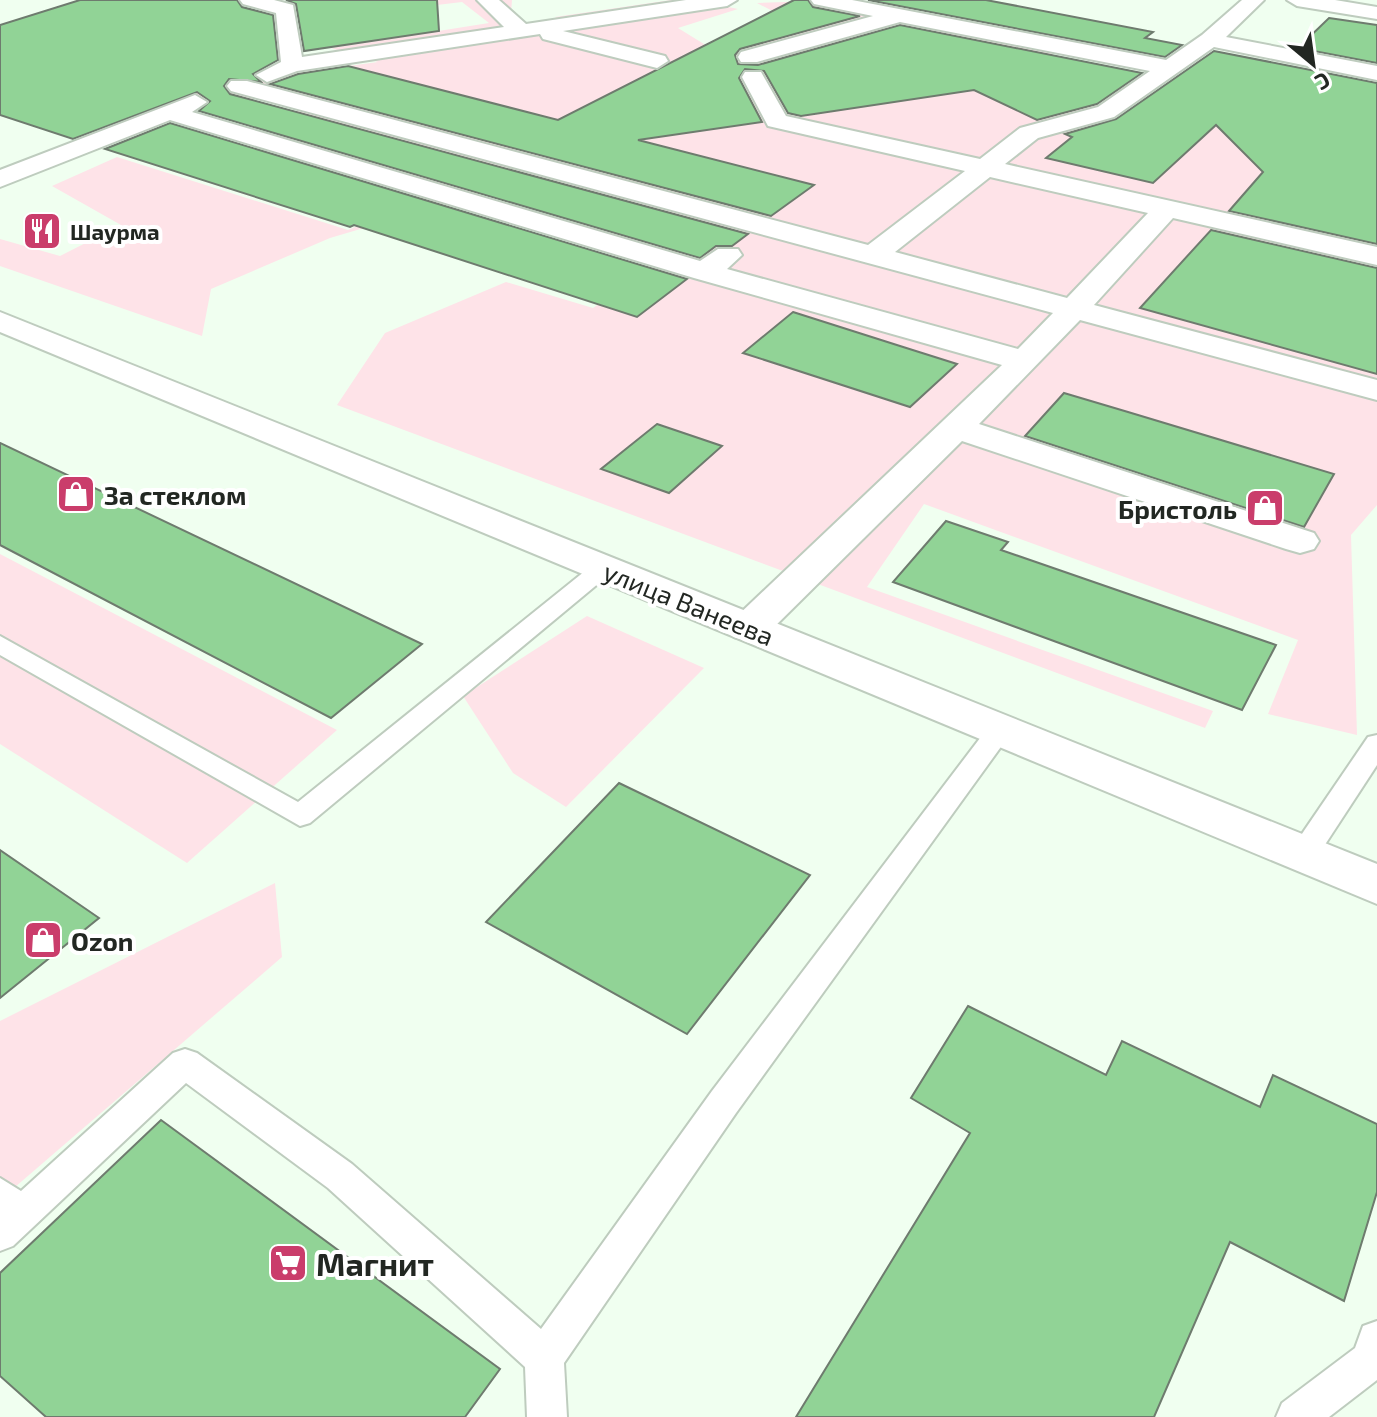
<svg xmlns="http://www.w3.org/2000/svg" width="1377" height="1417" font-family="'Exo 2',sans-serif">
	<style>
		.green { fill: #fee3e8 }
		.building { fill: #91d396; stroke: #6e7b6e; stroke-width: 2 }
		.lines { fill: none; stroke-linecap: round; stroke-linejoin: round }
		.service-casing { stroke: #beccbe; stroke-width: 4 }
		.minor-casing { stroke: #beccbe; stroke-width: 4 }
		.secondary-casing { stroke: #beccbe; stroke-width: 4 }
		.service { fill: #fff; fill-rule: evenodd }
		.minor { fill: #fff; fill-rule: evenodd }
		.secondary { fill: #fff; fill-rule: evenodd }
		.labels { text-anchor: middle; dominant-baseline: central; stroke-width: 8; stroke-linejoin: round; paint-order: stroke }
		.far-poi-label { font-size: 22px; font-weight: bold; fill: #222722; stroke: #fff; text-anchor: start }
		.poi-label { font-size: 26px; font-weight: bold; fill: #222722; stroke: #fff; text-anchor: start }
		.street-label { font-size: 26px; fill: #222722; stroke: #fff }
		.near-poi-label { font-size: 32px; font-weight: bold; fill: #222722; stroke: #fff; text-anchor: start }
	</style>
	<rect width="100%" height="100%" fill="#f0fff0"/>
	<!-- green -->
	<g class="green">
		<polygon points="324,0 512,0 509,39 578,29 555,17 671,0 694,0 738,9 678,28 712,49 809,30 757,3 848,0 1040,40 1066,70 1137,77 1105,123 1257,111 1377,135 1377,505 1351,535 1357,735 1268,714 1298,640 924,504 867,587 1213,711 1205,728 337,405 385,333 506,282 593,308 674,253 482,193 330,238 211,289 202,336 0,266 0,239 60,256 121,225 52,186 117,157 348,230 444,187 279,136 308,95 141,106 205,68 229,82 378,62 331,48 489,23 462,2 320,19"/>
		<polygon points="0,554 337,730 187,863 0,744"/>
		<polygon points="587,616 704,668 566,807 513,773 463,696"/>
		<polygon points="275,883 282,957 0,1200 0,1021"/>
	</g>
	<!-- building -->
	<g class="building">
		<polygon points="80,0 237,0 242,7 273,15 278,60 253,74 261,82 229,79 224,86 230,94 748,234 732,246 716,246 700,258 199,111 210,101 197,92 73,139 0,115 0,25"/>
		<polygon points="286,0 437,0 439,31 304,51 296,4"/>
		<polygon points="794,0 808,0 813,7 860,16 740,49 735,55 738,64 758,65 900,25 1142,73 1097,104 1037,120 974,90 801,116 788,113 764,71 745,69 739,78 762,122 638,140 814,185 771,216 270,84 298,74 348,66 558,120"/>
		<polygon points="868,0 986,0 1153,32 1145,38 1182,45 1165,57"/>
		<polygon points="1329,18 1377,25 1377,63 1298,48"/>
		<polygon points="1214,51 1377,83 1377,244 1229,211 1263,172 1216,125 1153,183 1046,158 1072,137 1065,134 1116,119"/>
		<polygon points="170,123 687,279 637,317 354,225 350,227 105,149"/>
		<polygon points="1211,230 1377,268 1377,374 1140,308"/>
		<polygon points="793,312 900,346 957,364 910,407 743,353"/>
		<polygon points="1064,393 1128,412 1334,474 1304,527 1025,436"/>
		<polygon points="657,424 722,446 669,493 601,469"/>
		<polygon points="0,443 422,644 331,718 0,545"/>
		<polygon points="946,521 1008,542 1001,550 1276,645 1242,710 893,582"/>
		<polygon points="619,783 810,875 687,1034 486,922"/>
		<polygon points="0,850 99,918 0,998"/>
		<polygon points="968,1006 1106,1075 1122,1041 1260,1107 1273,1075 1377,1124 1377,1192 1344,1301 1230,1242 1154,1417 796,1417 970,1133 911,1098"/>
		<polygon points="161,1120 500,1369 465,1417 46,1417 0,1376 0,1273"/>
	</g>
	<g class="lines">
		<defs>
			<g id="service">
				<polygon points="603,561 615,568 611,573 310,823 300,826 0,655 0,636 298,802 595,563"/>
				<polygon points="999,722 1008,725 1012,731 1008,737 736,1113 564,1363 567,1417 527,1417 525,1367 328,1188 186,1083 13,1246 0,1251 0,1178 21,1191 173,1053 185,1049 197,1053 352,1164 541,1329 712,1091 990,725"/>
				<polygon points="1377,735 1377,765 1313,863 1303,866 1293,863 1289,855 1293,847 1368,737"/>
				<polygon points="1377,1321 1377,1380 1329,1417 1276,1417 1282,1403 1355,1348 1363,1326"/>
			</g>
			<g id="minor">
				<polygon points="240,0 274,0 293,5 302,57 504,27 477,0 499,0 526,24 686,0 737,0 727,6 563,31 665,56 668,61 657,68 543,39 540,34 297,71 267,82 256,75 281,62 276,13 243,4"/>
				<path d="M811,0H852L1166,60L1202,35L1242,0H1264L1226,37L1377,66V80L1214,47L1114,117L1038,138L1005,164L1377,247V265L1173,218L1094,305L1377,380V400L1080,320L979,424L1314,533L1319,541L1314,549L1300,553L1286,549L962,441L764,637L749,641L734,637L728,628L734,619L1002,365L694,278L170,120L0,187V170L195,95L207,102L192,112L700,261L718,249H738L742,255L727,269L1018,349L1053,313L231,91L227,86L231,81H247L868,245L965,171L768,126L742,77L745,72H761L786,116L980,159L1020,128L1098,107L1150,71L900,22L757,62H741L738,57L741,52L873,16L814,4ZM990,177L1148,213L1067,298L895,252Z"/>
				<polygon points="1287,0 1335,0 1377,7 1377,19 1297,6"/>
			</g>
			<polygon id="secondary" points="0,312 1377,864 1377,904 0,332"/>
		</defs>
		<!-- service casing -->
		<use href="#service" class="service-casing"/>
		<!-- minor casing -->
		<use href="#minor" class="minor-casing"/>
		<!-- secondary casing -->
		<use href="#secondary" class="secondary-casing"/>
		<!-- service -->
		<use href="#service" class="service"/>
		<!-- minor -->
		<use href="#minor" class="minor"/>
		<!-- secondary -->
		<use href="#secondary" class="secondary"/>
	</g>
	<!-- icons -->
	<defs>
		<symbol id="restaurant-square" viewBox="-11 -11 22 22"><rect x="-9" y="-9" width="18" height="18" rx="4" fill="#ca3d6b" stroke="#fff"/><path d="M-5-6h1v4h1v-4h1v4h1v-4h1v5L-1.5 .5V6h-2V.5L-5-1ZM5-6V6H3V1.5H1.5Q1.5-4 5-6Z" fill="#fff"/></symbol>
		<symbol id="shop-square" viewBox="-11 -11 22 22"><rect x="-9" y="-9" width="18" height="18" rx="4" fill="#ca3d6b" stroke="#fff"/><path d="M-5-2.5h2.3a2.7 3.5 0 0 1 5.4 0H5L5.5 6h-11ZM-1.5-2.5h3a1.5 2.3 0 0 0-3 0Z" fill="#fff"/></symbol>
		<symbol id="supermarket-square" viewBox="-11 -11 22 22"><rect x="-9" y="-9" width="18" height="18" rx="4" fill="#ca3d6b" stroke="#fff"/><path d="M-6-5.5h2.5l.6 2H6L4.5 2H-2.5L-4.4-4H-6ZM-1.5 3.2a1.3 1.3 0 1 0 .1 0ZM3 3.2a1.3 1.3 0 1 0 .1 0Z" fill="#fff"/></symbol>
	</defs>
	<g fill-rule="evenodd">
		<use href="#restaurant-square" x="20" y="209" width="44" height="44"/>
		<use href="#shop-square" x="54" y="472" width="44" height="44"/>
		<use href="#shop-square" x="1243" y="486" width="44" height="44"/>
		<use href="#shop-square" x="21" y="918" width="44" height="44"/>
		<use href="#supermarket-square" x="266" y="1241" width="44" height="44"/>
	</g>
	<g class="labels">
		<!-- far-poi labels -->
		<g class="far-poi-label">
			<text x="70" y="231">Шаурма</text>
		</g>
		<!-- poi labels -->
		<g class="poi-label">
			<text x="104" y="494">За стеклом</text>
			<text x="1237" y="508" text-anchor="end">Бристоль</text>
			<text x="71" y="940">Ozon</text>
		</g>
		<!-- street labels -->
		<g class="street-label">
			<text transform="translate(689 603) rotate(22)">улица Ванеева</text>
		</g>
		<!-- near-poi labels -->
		<g class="near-poi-label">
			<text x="316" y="1263">Магнит</text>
		</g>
	</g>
	<!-- north arrow -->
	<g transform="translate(1313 64) rotate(151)" stroke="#ffffff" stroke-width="6" paint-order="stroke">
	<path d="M0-6L14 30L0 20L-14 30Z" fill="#222722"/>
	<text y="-12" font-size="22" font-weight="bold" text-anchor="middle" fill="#222722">С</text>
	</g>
</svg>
